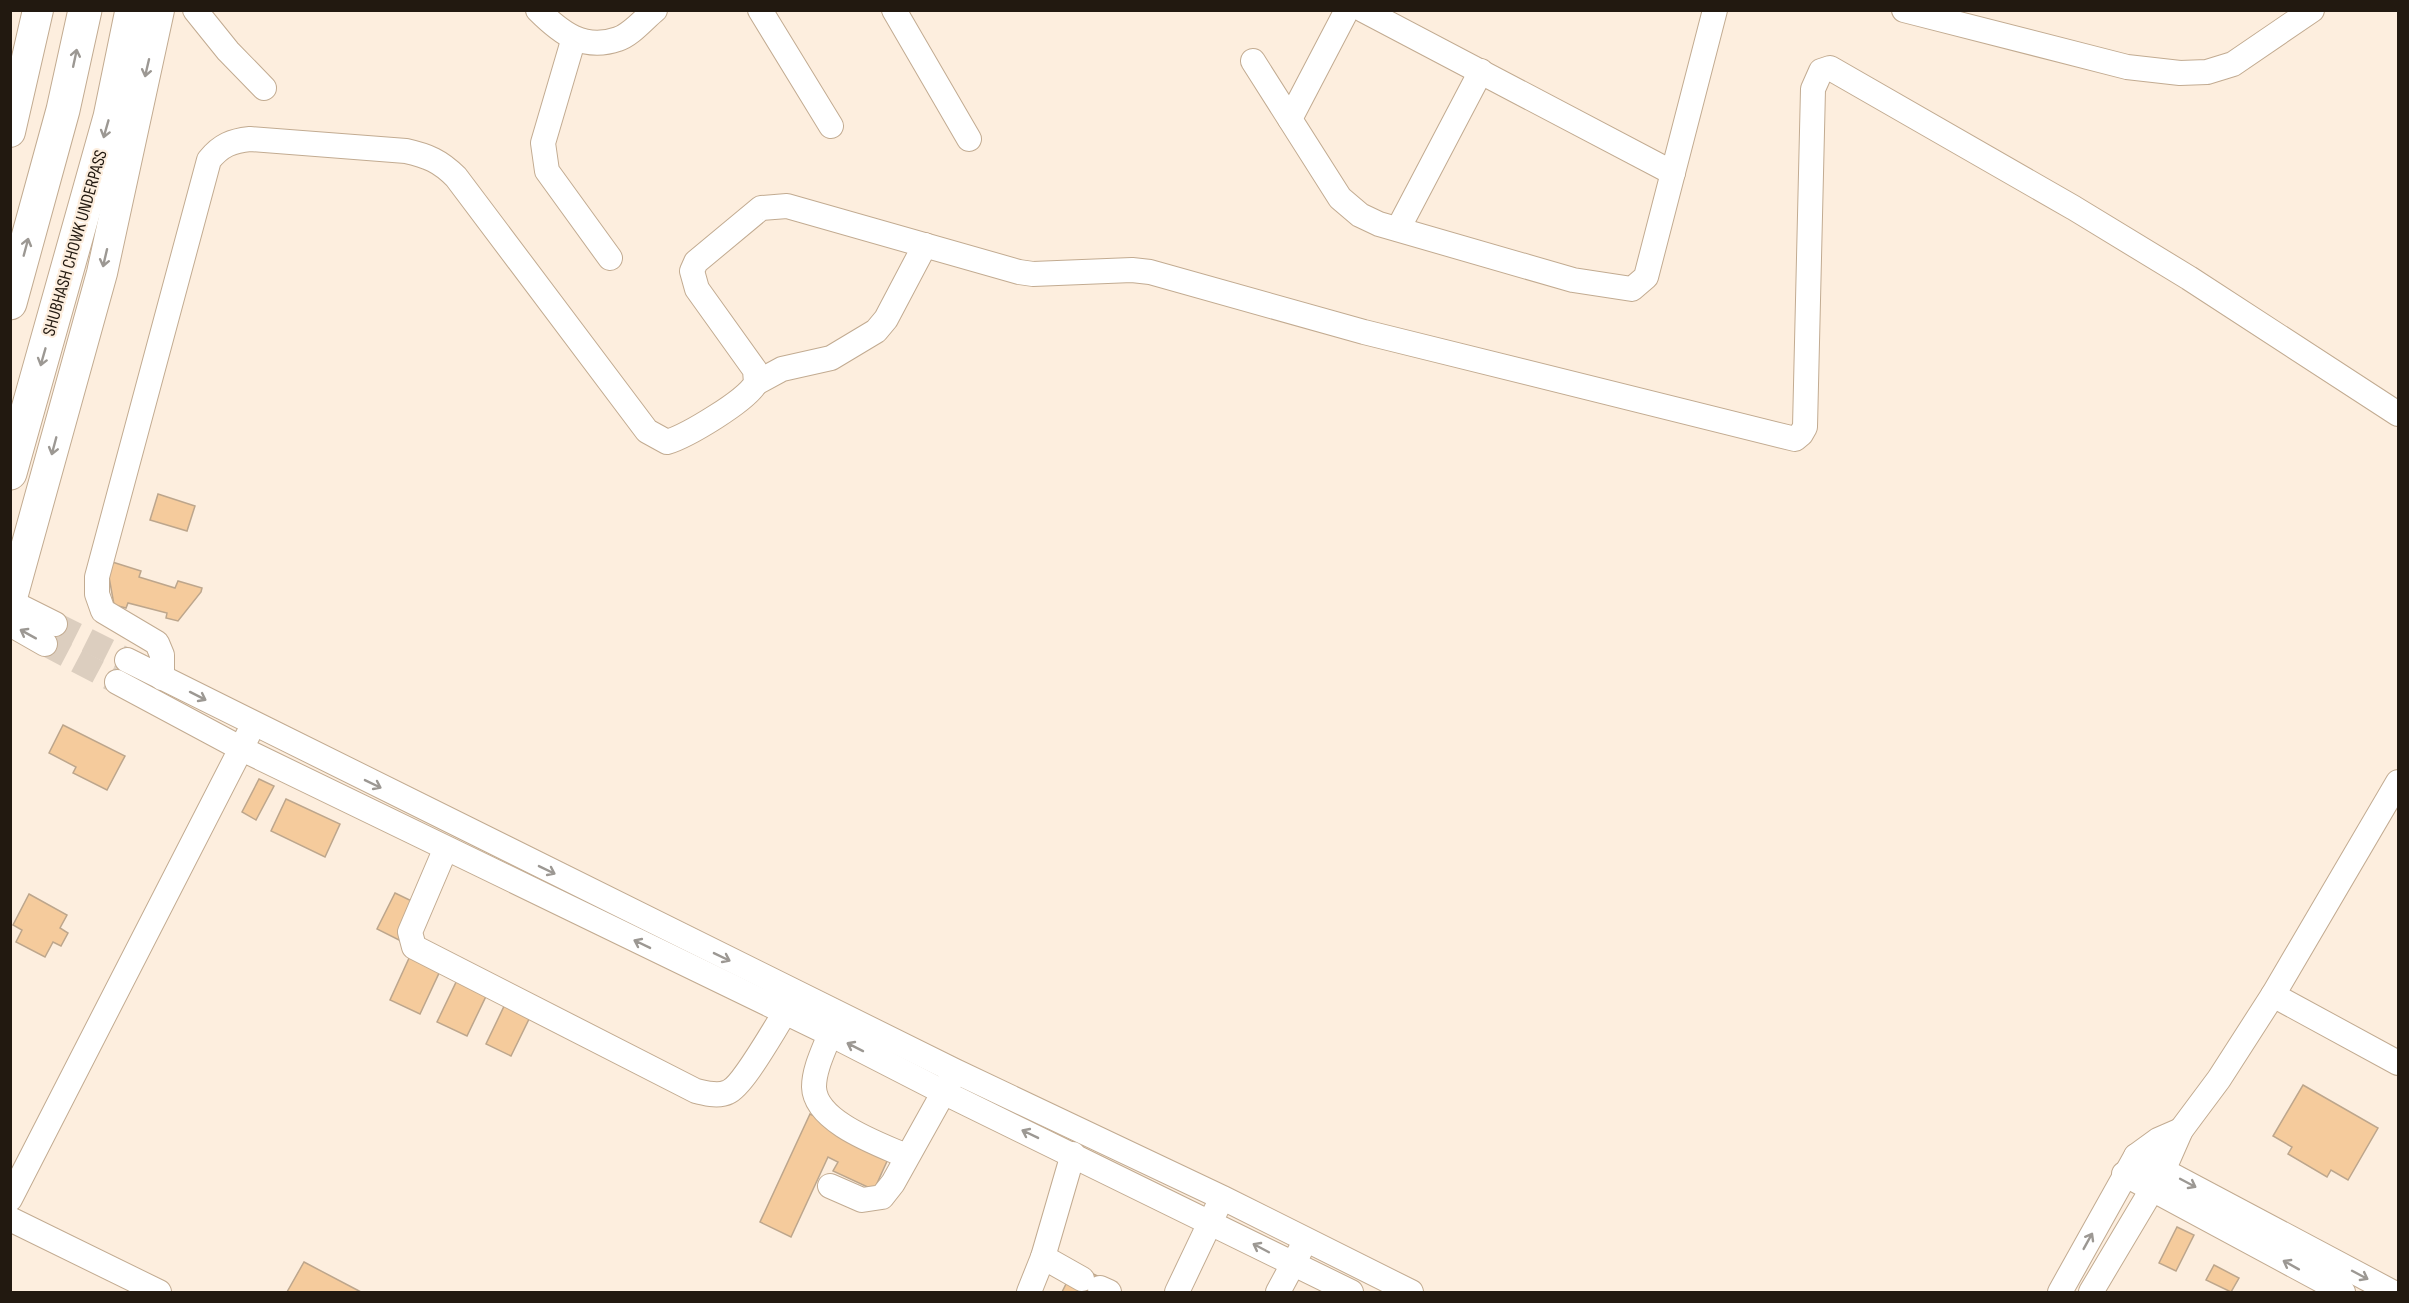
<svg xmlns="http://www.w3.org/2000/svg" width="2409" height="1303" font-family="'Sofia Sans Condensed',sans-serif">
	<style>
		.building { fill: #f5cb9c; stroke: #bda68c; stroke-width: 1.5 }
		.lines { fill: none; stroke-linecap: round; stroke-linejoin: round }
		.minor-tunnel { stroke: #dccebf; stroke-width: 24; stroke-dasharray: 24 12; stroke-linecap: butt }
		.minor-casing { stroke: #c2ab91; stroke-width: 26 }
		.major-casing { stroke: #c2ab91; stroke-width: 32 }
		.highway-casing { stroke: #c2ab91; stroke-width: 35 }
		.minor { stroke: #fff; stroke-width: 24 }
		.major { stroke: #fff; stroke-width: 30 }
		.highway { stroke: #fff; stroke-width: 33 }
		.oneway { stroke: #9c9893 }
		.labels { text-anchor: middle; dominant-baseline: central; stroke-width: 4.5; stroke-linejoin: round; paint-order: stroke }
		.street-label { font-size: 18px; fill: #221910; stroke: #fdeede }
	</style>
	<rect width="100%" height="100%" fill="#fdeede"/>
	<!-- building -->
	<g class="building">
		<polygon points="158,494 195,506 187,531 150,520"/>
		<polygon points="106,560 141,571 139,577 175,588 178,581 202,588 201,592 178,621 166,618 167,613 128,603 126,608 114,605"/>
		<polygon points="63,725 125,756 107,790 73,773 76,767 49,753"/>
		<polygon points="259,779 274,786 256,820 242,812"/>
		<polygon points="286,799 340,824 325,857 271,831"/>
		<polygon points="395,893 418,904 399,940 377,929"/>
		<polygon points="29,894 67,915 60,928 68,933 61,946 53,942 45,957 16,942 22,930 13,925"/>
		<polygon points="410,956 440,971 420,1014 390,1000"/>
		<polygon points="459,976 489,990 467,1036 437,1022"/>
		<polygon points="507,1000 532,1013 511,1056 486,1044"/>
		<polygon points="2303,1085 2378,1128 2348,1180 2331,1170 2327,1177 2288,1154 2292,1147 2273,1136"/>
		<polygon points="810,1114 841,1128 888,1159 874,1190 833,1171 838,1162 828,1157 791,1237 760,1222"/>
		<polygon points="2177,1227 2194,1235 2176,1271 2159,1263"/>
		<polygon points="304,1262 361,1292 287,1292"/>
		<polygon points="2214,1265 2239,1278 2231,1292 2206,1280"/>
		<polygon points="1087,1271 1104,1279 1098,1292 1062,1292 1067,1282"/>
	</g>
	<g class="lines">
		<!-- minor-tunnel -->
		<g class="minor-tunnel">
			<polyline points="55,624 127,660"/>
			<polyline points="45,644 117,682"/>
		</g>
		<defs>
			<g id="minor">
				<polyline points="195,10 228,51 264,88"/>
				<path d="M538,10C561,33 584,51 618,39C631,35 644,19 655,10"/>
				<polyline points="760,10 831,126"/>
				<polyline points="894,10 969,139"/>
				<polyline points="1363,10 1673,173"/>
				<polyline points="1904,10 2127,67 2180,73 2207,72 2233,64 2312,10"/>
				<polyline points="573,41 543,143 547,171 610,258"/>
				<polyline points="1253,61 1340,198 1360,215 1379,224 1573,280 1632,289 1646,277 1715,10"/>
				<polyline points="1290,119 1347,10"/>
				<polyline points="1398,229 1481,71"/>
				<polyline points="756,383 782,369 831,358 876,331 886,319 925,245"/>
				<polyline points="11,602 55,624"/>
				<polyline points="10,624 45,644"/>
				<polyline points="127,660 955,1071 1223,1198 1411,1292"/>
				<path d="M162,678V655L157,643L103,611L97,594V577L209,160C221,145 232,141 250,139L406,151C428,156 440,161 456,177L647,431L667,442C687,436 746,401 756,383L755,370L697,289L692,271L696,262L761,208L787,206L1019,272L1033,274L1132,270L1150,272L1364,332L1795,439L1801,434L1805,427L1813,89L1821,71L1830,68L2074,208L2189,278L2398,414"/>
				<polyline points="117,682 242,749 830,1034 943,1092 1351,1292"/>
				<path d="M445,850L410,932L414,947L696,1091C705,1093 718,1097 728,1092C743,1086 774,1029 785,1013"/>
				<polyline points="2273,995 2398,1063"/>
				<path d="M830,1034C824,1050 814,1069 814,1087C815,1122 879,1144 906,1156"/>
				<polyline points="2136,1156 2392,1292"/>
				<polyline points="2124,1174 2343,1292"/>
				<polyline points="830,1186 862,1200 882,1197 893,1183 951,1079"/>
				<polyline points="10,1199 248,735"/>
				<polyline points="10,1219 159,1292"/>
				<polyline points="1043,1257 1082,1279"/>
				<polyline points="1100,1288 1109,1292"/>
				<polyline points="1029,1292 1043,1257 1073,1154"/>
				<polyline points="1177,1292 1217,1208"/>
				<polyline points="1278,1292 1300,1251"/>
				<polyline points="2060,1292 2136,1156 2158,1140 2181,1130"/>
				<polyline points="2091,1292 2163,1171 2181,1130 2219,1079 2273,995 2398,782"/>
			</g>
			<g id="major">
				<polyline points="10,132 38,10"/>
				<polyline points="10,605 102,273 159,10"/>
			</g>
			<g id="highway">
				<polyline points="10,303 63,110 85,10"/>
				<polyline points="10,473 110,117 132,10"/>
			</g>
		</defs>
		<!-- minor casing -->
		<use href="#minor" class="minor-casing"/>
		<!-- major casing -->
		<use href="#major" class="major-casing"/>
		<!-- highway casing -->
		<use href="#highway" class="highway-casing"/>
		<!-- minor -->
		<use href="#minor" class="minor"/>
		<!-- major -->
		<use href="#major" class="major"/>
		<!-- highway -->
		<use href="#highway" class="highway"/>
	</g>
	<!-- one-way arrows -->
	<defs><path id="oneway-shaft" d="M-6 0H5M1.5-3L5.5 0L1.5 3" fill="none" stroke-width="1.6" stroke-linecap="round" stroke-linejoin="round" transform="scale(1.5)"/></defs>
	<g class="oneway">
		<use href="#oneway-shaft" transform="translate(75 58) rotate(-78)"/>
		<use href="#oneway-shaft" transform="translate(147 68) rotate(103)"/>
		<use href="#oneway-shaft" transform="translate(106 129) rotate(106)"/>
		<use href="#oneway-shaft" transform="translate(26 247) rotate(-75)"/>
		<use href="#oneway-shaft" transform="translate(105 258) rotate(103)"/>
		<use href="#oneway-shaft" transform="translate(43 357) rotate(106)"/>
		<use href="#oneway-shaft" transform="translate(54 446) rotate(105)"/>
		<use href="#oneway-shaft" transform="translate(28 634) rotate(-151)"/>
		<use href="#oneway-shaft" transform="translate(198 696) rotate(27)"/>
		<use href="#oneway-shaft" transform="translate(373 784) rotate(26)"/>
		<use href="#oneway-shaft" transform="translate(547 870) rotate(26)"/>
		<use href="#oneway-shaft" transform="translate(642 944) rotate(-154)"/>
		<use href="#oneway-shaft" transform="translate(722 957) rotate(26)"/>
		<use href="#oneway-shaft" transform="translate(855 1047) rotate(-153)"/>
		<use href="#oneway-shaft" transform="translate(1030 1134) rotate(-154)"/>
		<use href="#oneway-shaft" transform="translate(2188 1183) rotate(28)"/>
		<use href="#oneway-shaft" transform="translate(2088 1241) rotate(-61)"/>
		<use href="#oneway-shaft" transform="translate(1261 1248) rotate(-152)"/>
		<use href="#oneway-shaft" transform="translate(2291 1265) rotate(-151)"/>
		<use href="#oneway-shaft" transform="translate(2360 1275) rotate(28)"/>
	</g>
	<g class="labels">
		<!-- street labels -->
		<g class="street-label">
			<text transform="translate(75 243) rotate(-74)">SHUBHASH CHOWK UNDERPASS</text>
		</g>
	</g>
	<!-- border -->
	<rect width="2409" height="1303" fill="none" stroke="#221910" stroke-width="24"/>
</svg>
